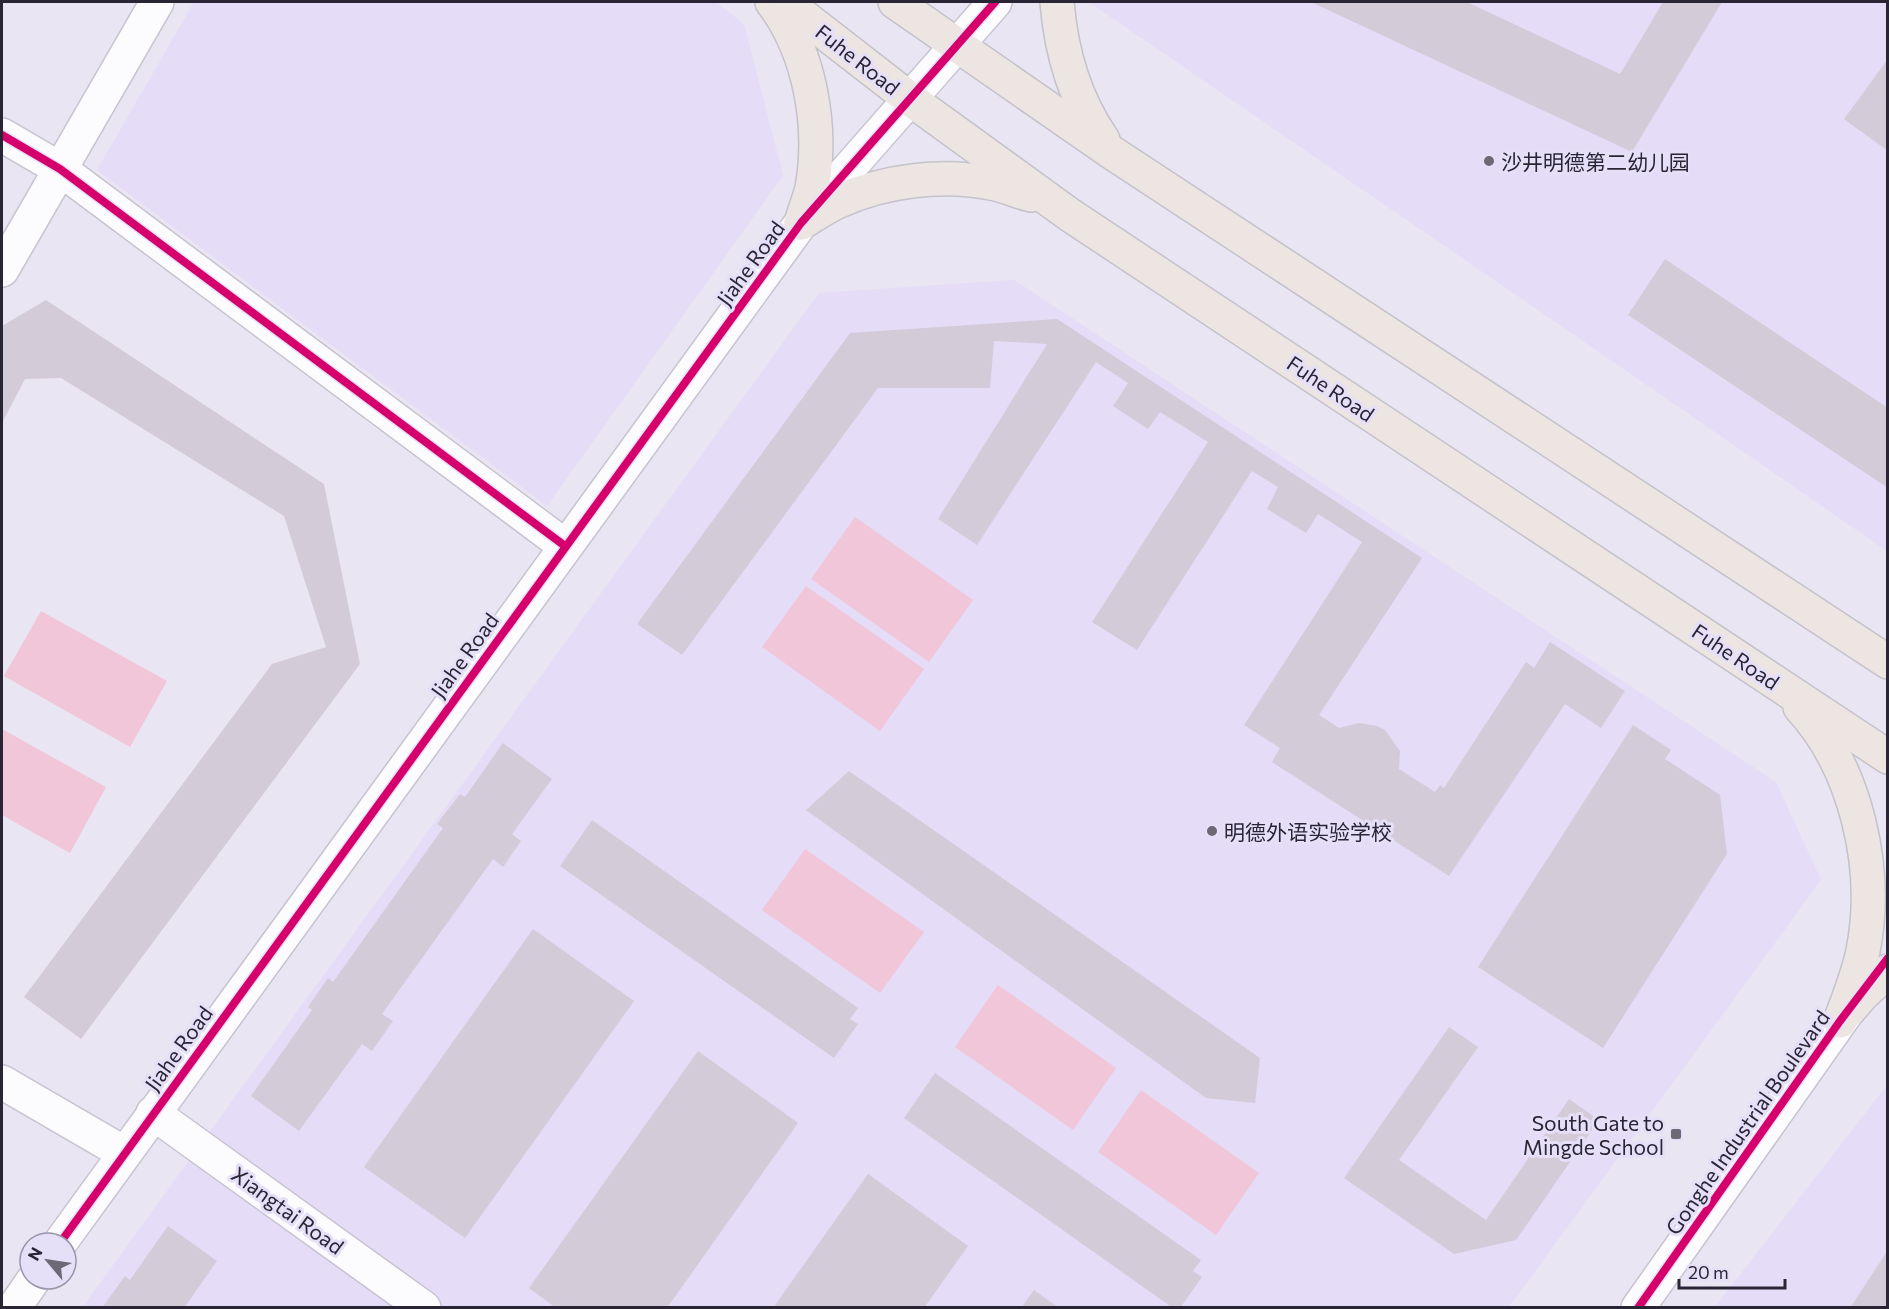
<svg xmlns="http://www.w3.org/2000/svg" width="1889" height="1309" font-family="Commissioner,'Noto Sans SC',sans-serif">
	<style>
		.built { fill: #e5dcf8 }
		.green { fill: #f0c6d8 }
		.building { fill: #d3cbd8 }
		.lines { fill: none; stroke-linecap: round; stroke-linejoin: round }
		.minor-casing { stroke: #c7c3d0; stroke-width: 36 }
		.major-casing { stroke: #c4c2ca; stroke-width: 36 }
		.minor { stroke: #fcfbfd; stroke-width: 33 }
		.major { stroke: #ece5e2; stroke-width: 33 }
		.cycleway-casing { stroke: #e6dff8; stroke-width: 11 }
		.cycleway { stroke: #d6006c; stroke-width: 8 }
		.poi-dot { fill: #6d6876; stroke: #e6dff8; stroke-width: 2 }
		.labels { text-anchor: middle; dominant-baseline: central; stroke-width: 6; stroke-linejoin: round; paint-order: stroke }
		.street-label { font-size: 21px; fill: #2a2534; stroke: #e6dff8 }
		.poi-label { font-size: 21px; fill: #2a2534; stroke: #e6dff8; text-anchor: start }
	</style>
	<rect width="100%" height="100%" fill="#e9e5f2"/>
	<!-- built -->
	<g class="built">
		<polygon points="194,2 716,2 744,24 783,175 547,506 97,170"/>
		<polygon points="1089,2 1887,2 1887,551 1554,321"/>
		<polygon points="1014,280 1776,782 1821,880 1509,1307 82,1308 819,293"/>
		<polygon points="1887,1085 1887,1307 1715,1307"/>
	</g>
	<!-- green -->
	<g class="green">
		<polygon points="855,517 973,600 929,662 811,579"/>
		<polygon points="806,586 924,669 880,731 762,647"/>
		<polygon points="41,611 167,681 130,747 4,676"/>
		<polygon points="2,729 106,787 70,853 2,815"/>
		<polygon points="805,849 924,932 880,993 762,910"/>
		<polygon points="998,985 1116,1068 1073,1130 955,1047"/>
		<polygon points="1141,1090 1259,1173 1216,1235 1098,1152"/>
	</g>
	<!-- building -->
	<g class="building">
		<polygon points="1311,2 1467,2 1620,74 1663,2 1722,2 1632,152"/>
		<polygon points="1888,59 1888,151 1844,119"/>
		<polygon points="1665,259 1888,408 1888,488 1628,315"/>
		<polygon points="46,300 324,484 360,664 81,1039 24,997 272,664 326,647 284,516 61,378 25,379 2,423 2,326"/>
		<polygon points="1057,319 1422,558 1319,715 1339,728 1359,723 1377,726 1385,730 1400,751 1399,769 1435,792 1440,785 1444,788 1526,662 1534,668 1550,642 1625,691 1601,728 1565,704 1449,876 1272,762 1280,748 1244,725 1362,542 1318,514 1306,533 1267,509 1278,487 1252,471 1137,650 1092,622 1208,442 1160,412 1148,429 1113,406 1128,383 1096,362 977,545 938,519 1047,344 994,341 990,388 878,388 682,655 637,624 850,333"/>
		<polygon points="1633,725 1671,750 1665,759 1720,795 1727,854 1603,1048 1478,967"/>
		<polygon points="503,743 552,779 512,834 521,841 503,867 493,859 382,1014 393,1021 372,1051 362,1044 299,1131 251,1096 312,1010 308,1007 328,978 333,982 443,828 437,824 460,794 465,797"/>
		<polygon points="849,771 1260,1058 1255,1103 1206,1098 806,810"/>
		<polygon points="592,820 858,1008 850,1019 858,1024 834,1058 560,866"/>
		<polygon points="533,929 634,1001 465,1238 364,1167"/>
		<polygon points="1449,1027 1478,1047 1399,1160 1486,1220 1569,1099 1599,1120 1516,1240 1454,1254 1344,1178"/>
		<polygon points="698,1051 798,1123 667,1308 556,1308 529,1288"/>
		<polygon points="935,1073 1201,1260 1193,1271 1202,1277 1180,1308 1173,1308 904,1118"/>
		<polygon points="868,1174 968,1246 924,1308 773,1308"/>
		<polygon points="168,1226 217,1261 184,1308 102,1308 125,1276 130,1280"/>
		<polygon points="1888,1250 1888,1308 1850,1308"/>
		<polygon points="1034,1290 1059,1308 1021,1308"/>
	</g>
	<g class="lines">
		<defs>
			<g id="minor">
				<polyline points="2,135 60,169 565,546"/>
				<polyline points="2,270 157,2"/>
				<polyline points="2,1082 124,1153"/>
				<polyline points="153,1113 424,1308"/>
				<polyline points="60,1243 801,223 995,2"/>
				<polyline points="14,1308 34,1279"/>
				<polyline points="1638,1308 1857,998"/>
			</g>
			<g id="major">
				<path d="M772,2C810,52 823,126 812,188C809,200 804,212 801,223"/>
				<polyline points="785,2 910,99 1070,215 1888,757"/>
				<polyline points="895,2 1111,152 1888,662"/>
				<path d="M1057,2C1061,52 1074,98 1103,140"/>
				<path d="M801,223C813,216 824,208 837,202C885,180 943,173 996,184C1007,187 1019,192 1031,195"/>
				<path d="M1800,707C1857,769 1879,870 1863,951C1858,975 1849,998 1840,1021"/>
				<polyline points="1849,1010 1863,994 1888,971"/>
			</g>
		</defs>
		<!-- minor casing -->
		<use href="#minor" class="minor-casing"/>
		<!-- major casing -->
		<use href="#major" class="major-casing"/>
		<!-- minor -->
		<use href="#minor" class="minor"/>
		<!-- major -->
		<use href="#major" class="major"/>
		<defs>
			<g id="cycleway">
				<polyline points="2,135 60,169 565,546"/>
				<polyline points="60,1243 801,223 995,2"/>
				<polyline points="1638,1308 1840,1021 1888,958"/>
			</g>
		</defs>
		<!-- cycleway casing -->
		<use href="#cycleway" class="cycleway-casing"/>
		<!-- cycleway -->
		<use href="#cycleway" class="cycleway"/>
	</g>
	<!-- markers -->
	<g class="poi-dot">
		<circle cx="1489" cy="161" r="6"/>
		<circle cx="1212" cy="831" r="6"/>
		<rect x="1670" y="1128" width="12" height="12" rx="3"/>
	</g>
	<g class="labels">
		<!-- street labels -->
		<g class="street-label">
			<text transform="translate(858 59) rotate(38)">Fuhe Road</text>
			<text transform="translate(750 263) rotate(-54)">Jiahe Road</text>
			<text transform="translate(1331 388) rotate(34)">Fuhe Road</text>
			<text transform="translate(464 655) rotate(-54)">Jiahe Road</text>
			<text transform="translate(1736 656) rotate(34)">Fuhe Road</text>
			<text transform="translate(178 1048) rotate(-54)">Jiahe Road</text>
			<text transform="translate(1747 1122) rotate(-55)">Gonghe Industrial Boulevard</text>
			<text transform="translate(288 1210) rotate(36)">Xiangtai Road</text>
		</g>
		<!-- poi labels -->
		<g class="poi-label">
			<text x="1501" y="161">沙井明德第二幼儿园</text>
			<text x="1224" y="831">明德外语实验学校</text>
			<text x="1664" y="1122" text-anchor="end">South Gate to<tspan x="1664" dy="24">Mingde School</tspan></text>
		</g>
	</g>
	<!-- border -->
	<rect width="1889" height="1309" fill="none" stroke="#2a2534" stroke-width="6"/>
	<!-- north arrow -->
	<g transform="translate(48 1261) rotate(299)"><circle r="28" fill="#e6dff8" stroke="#9b95aa" stroke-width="1.5"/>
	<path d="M0-4.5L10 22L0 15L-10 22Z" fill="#6d6876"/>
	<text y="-9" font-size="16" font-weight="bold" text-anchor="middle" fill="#2a2534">N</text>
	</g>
	<!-- scale -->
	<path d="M1679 1279v9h106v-9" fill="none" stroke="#2a2534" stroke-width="3"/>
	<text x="1688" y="1279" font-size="18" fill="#2a2534" stroke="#e6dff8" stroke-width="4.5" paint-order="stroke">20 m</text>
</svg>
